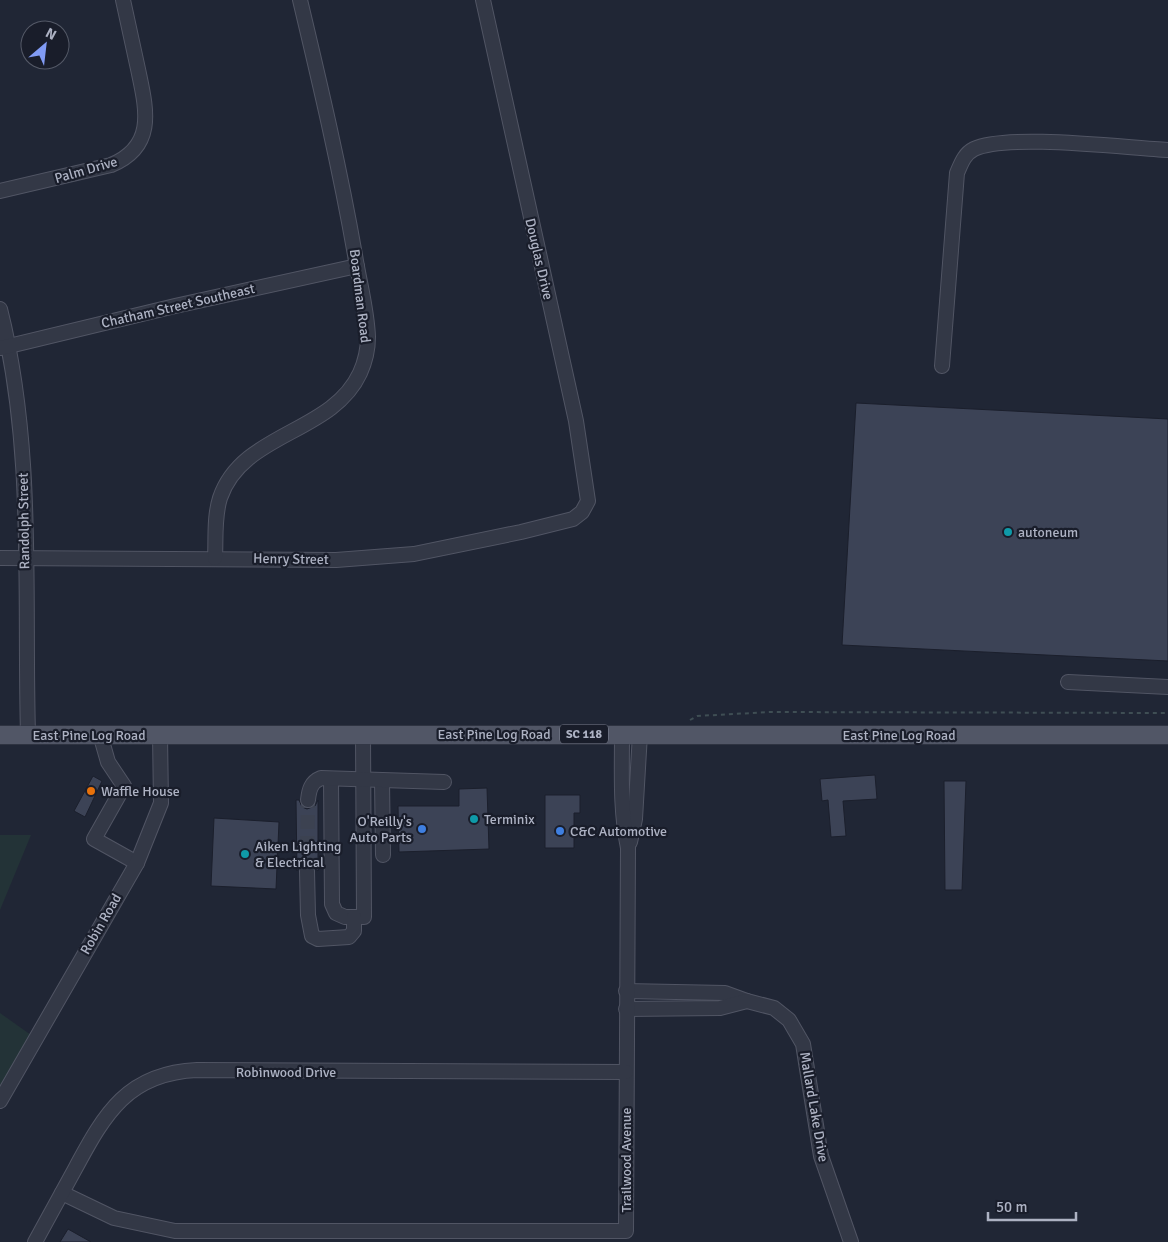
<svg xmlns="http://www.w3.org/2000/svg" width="1168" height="1242" font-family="Signika,sans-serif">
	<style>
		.green { fill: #233337 }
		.building { fill: #3c4356; stroke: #1b1f2c }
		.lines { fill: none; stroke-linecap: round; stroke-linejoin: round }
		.minor-tunnel { stroke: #3c4251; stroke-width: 14; stroke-dasharray: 14 7; stroke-linecap: butt }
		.minor-casing { stroke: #515564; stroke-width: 16 }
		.major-casing { stroke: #3d414f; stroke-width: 19 }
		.path { stroke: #3f4e54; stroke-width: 2; stroke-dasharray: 4 4; stroke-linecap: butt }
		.minor { stroke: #333846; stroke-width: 14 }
		.major { stroke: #515666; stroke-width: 18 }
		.culture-dot { fill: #0f9aa8; stroke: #191d2a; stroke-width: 2 }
		.food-dot { fill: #e8710a; stroke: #191d2a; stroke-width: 2 }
		.shop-dot { fill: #3f7fe0; stroke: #191d2a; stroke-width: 2 }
		.labels { text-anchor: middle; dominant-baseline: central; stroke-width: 4.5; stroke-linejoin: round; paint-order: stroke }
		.shield { fill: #191d2a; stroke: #818595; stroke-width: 1 }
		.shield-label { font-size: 12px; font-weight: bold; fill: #adb2c3 }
		.street-label { font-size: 14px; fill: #adb2c3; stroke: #191d2a }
		.poi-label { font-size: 14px; fill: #adb2c3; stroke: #191d2a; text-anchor: start }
	</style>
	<rect width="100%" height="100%" fill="#202635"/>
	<!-- green -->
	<g class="green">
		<polygon points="0,835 31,835 0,910"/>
		<polygon points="0,1013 31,1035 0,1087"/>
	</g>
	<!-- building -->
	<g class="building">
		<polygon points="856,403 1168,419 1168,661 842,645"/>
		<polygon points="875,775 877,799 843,801 846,836 831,837 828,800 822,801 820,779"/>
		<polygon points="93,776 102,781 85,817 74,811"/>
		<polygon points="944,781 966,781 962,890 945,890"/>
		<polygon points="487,788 489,849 399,852 398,806 459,806 459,789"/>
		<polygon points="545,795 580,795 580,813 574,813 574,848 545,848"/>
		<polygon points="296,800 299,800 302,807 307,809 315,806 318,800 318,871 307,862 302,864 297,871"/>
		<polygon points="214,818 279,822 276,889 211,886"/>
		<polygon points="68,1229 91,1242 60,1242"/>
	</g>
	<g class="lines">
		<!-- minor-tunnel -->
		<polyline class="minor-tunnel" points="307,871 308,800"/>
		<defs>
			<g id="minor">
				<path d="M0,191L111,165C157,146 146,108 138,69C133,46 128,23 123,0"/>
				<path d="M0,309C35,448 24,593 28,734"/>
				<polyline points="1,348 175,306 357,266"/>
				<path d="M942,366L957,173C961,164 964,154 974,149C1007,133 1126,148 1168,150"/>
				<polyline points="0,558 336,560 414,554 521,532 573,519 582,512 588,501 576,421 483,0"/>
				<path d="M215,558C216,538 214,517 220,498C242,432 332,434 360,373C365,362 368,349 368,337C367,309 359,281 355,255C340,169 320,84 300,0"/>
				<polyline points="1068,682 1168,687"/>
				<polyline points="100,734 108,762 124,786 94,839 137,863"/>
				<polyline points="331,779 332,904 336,913 345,917 364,917 363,734"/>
				<polyline points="382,781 383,855"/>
				<path d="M308,800C309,790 311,782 321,778L444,782"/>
				<polyline points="630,842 635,819 640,734"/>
				<polyline points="307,871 308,915 312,936 318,939 349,937 354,931 354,917"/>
				<polyline points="626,991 725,993 747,1001"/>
				<polyline points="626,1009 720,1008 747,1001 774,1008 789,1020 803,1044 821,1156 851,1242"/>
				<polyline points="0,1101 137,863 161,803 160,735"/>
				<path d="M62,1193L114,1218L175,1231H626L628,848C620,810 622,772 622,734"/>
				<path d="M35,1242C48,1218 62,1193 75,1169C105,1113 128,1073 197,1070L626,1072"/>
			</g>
			<polyline id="major" points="0,735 1168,735"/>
		</defs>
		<!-- minor casing -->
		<use href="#minor" class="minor-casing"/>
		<!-- major casing -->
		<use href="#major" class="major-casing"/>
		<!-- path -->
		<polyline class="path" points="690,720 697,716 770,712 1168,713"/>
		<!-- minor -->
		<use href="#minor" class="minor"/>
		<!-- major -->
		<use href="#major" class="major"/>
	</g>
	<!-- markers -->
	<g class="culture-dot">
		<circle cx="1008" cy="532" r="5"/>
		<circle cx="474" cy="819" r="5"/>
		<circle cx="245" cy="854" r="5"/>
	</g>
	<circle class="food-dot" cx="91" cy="791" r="5"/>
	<g class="shop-dot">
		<circle cx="422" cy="829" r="5"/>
		<circle cx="560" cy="831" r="5"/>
	</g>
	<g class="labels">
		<!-- shield labels -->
		<rect class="shield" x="560" y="724.5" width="48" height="19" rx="4"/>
		<g class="shield-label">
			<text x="584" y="734">SC 118</text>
		</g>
		<!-- street labels -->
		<g class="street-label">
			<text transform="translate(86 170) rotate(-16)">Palm Drive</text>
			<text transform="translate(539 259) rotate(77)">Douglas Drive</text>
			<text transform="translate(360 296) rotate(83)">Boardman Road</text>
			<text transform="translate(178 306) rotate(-13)">Chatham Street Southeast</text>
			<text transform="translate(24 521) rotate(-91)">Randolph Street</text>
			<text transform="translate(291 559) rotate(1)">Henry Street</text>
			<text x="494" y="734">East Pine Log Road</text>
			<text x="89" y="735">East Pine Log Road</text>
			<text x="899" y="735">East Pine Log Road</text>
			<text transform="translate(101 924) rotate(-60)">Robin Road</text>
			<text x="286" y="1072">Robinwood Drive</text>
			<text transform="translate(814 1107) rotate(80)">Mallard Lake Drive</text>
			<text transform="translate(626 1160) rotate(-90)">Trailwood Avenue</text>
		</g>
		<!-- poi labels -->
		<g class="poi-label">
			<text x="1018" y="532">autoneum</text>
			<text x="101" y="791">Waffle House</text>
			<text x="484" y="819">Terminix</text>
			<text x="412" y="821" text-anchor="end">O'Reilly's<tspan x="412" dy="16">Auto Parts</tspan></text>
			<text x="570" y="831">C&amp;C Automotive</text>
			<text x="255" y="846">Aiken Lighting<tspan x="255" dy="16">&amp; Electrical</tspan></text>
		</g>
	</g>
	<!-- north arrow -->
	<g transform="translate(45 45) rotate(28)"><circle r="24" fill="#191d2a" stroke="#545967"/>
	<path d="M0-4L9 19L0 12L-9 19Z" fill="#819bf4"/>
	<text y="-8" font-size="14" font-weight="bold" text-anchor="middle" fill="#adb2c3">N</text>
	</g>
	<!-- scale -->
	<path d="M988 1212v8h88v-8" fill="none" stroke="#adb2c3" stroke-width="2.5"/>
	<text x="996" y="1212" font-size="15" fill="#adb2c3" stroke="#191d2a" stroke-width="4" paint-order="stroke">50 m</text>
</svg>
